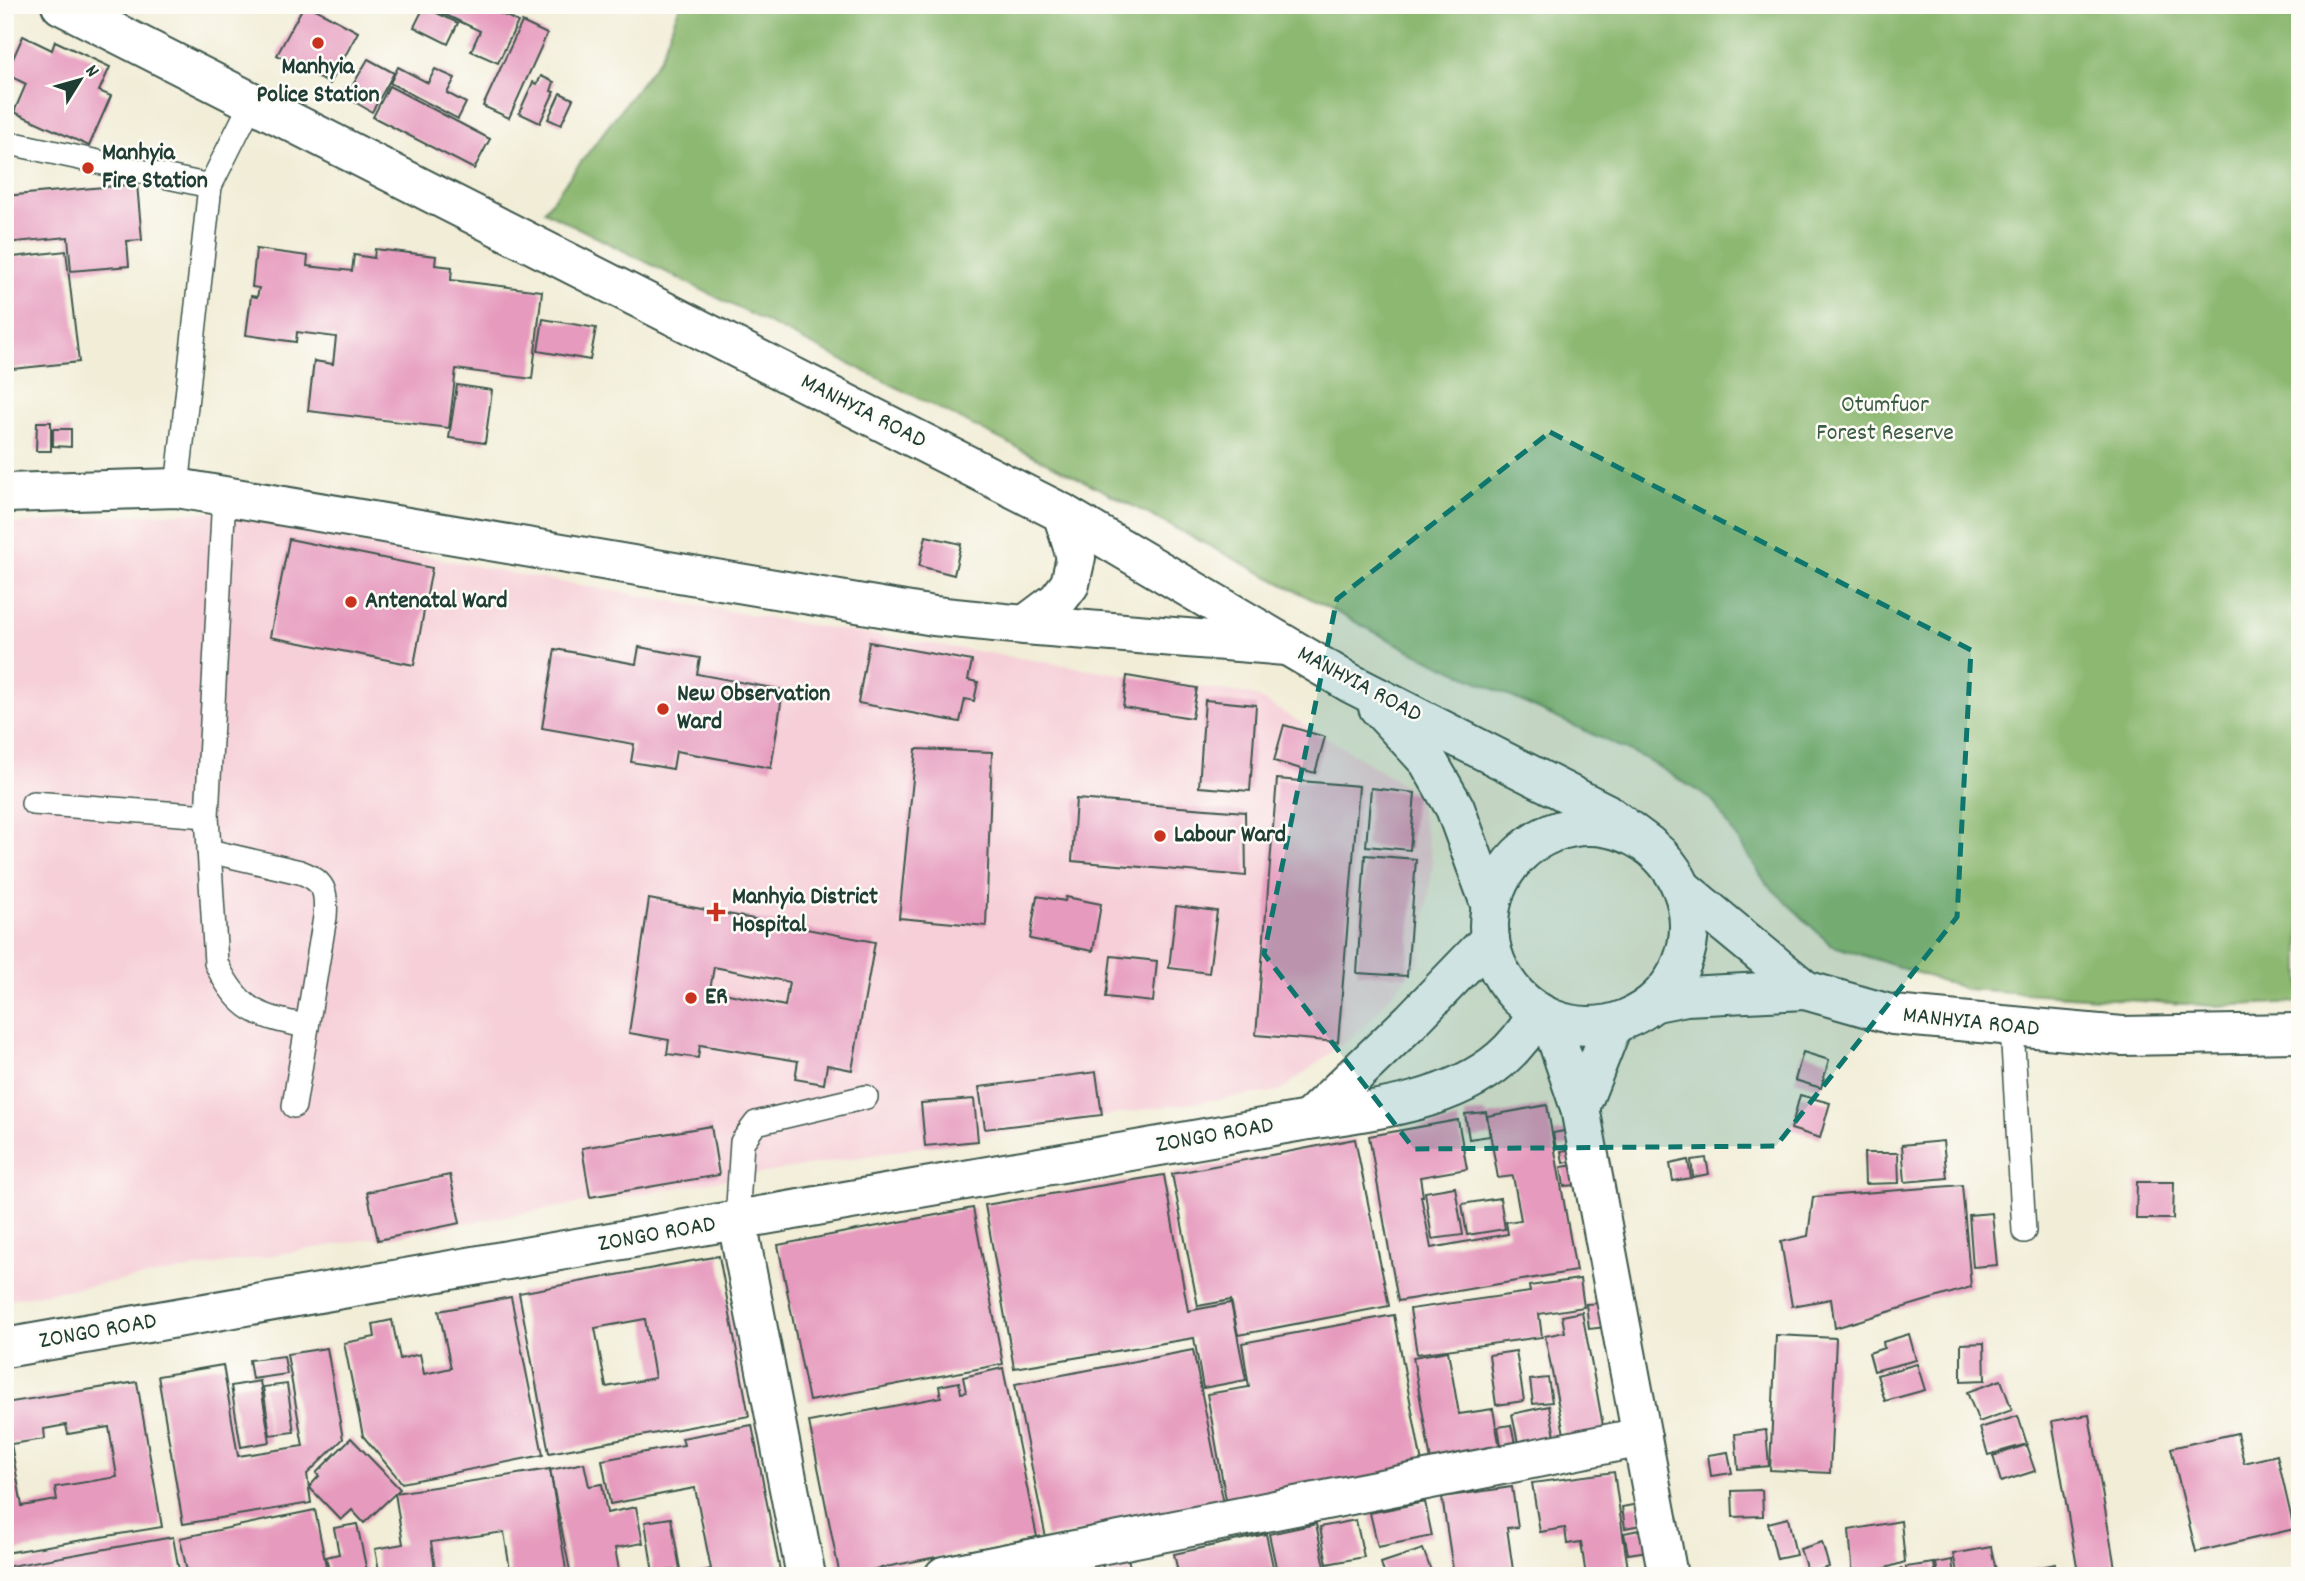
<svg xmlns="http://www.w3.org/2000/svg" width="2305" height="1581" font-family="Dekko,sans-serif">
	<style>
		.built { fill: #f6cfd8 }
		.forest { fill: #8cb871; stroke: #567a52; stroke-width: 2 }
		.building { fill: #e69abd; fill-rule: evenodd }
		.lines { fill: none; stroke-linecap: round; stroke-linejoin: round }
		.service-casing { stroke: #3e574c; stroke-width: 26 }
		.minor-casing { stroke: #3e574c; stroke-width: 42 }
		.tertiary-casing { stroke: #3e574c; stroke-width: 42 }
		.secondary-casing { stroke: #3e574c; stroke-width: 42 }
		.service { stroke: #fff; stroke-width: 23 }
		.minor { stroke: #fff; stroke-width: 38 }
		.tertiary { stroke: #fff; stroke-width: 38 }
		.secondary { stroke: #fff; stroke-width: 38 }
		.marked { fill: #0f766e; fill-opacity: 0.2; stroke: #0f766e; stroke-width: 5; stroke-dasharray: 14 9; stroke-linejoin: round }
		.poi-dot { fill: #c8321e; stroke: #fdfcf7; stroke-width: 2.5 }
		.labels { text-anchor: middle; dominant-baseline: central; stroke-width: 5; stroke-linejoin: round; paint-order: stroke }
		.poi-label { font-size: 24px; font-weight: bold; fill: #1f3d34; stroke: #fdfcf7; text-anchor: start }
		.park-label { font-size: 24px; fill: #3c5c44; stroke: #fdfcf7 }
		.street-label { font-size: 24px; fill: #1f3d34; stroke: #fdfcf7 }
	</style>
	<rect width="100%" height="100%" fill="#fdfcf7"/>
	<filter id="ink" filterUnits="userSpaceOnUse"><feTurbulence type="fractalNoise" baseFrequency=".0143" numOctaves="2"/><feDisplacementMap in="SourceGraphic" scale="14" xChannelSelector="R" yChannelSelector="G"/><feConvolveMatrix kernelMatrix="1 2 1 2 8 2 1 2 1" color-interpolation-filters="sRGB"/></filter>
	<filter id="wash" filterUnits="userSpaceOnUse"><feTurbulence type="fractalNoise" baseFrequency=".00686" numOctaves="4" result="noise"/><feDisplacementMap in="SourceGraphic" scale="28" xChannelSelector="R" yChannelSelector="G"/><feGaussianBlur stdDeviation="1.57" result="paint"/><feColorMatrix in="noise" values="0 0 0 0 0 0 0 0 0 0 0 0 0 0 0 0 0 1.4 0 .05"/><feComposite in="paint" operator="in"/></filter>
	<g filter="url(#wash)">
		<rect width="100%" height="100%" fill="#f1edd7"/>
		<!-- built -->
		<polygon class="built" points="209,512 515,574 804,624 1253,695 1328,738 1416,793 1433,862 1420,962 1361,1030 1280,1091 1148,1109 5,1300 5,525 110,516"/>
		<!-- forest -->
		<polygon class="forest" points="680,5 2300,5 2300,1002 2215,1006 1967,989 1831,945 1766,883 1712,800 1644,758 1409,650 1108,493 544,211 660,58"/>
		<g id="blocks">
			<!-- building -->
			<g class="building">
				<polygon points="304,5 308,5 358,32 330,84 277,55"/>
				<polygon points="425,5 483,5 518,22 498,63 471,51 480,31"/>
				<polygon points="424,7 458,23 448,44 414,27"/>
				<polygon points="522,22 547,34 509,118 483,106"/>
				<polygon points="23,36 52,50 55,41 110,67 99,91 111,96 89,146 14,112 26,84 6,74"/>
				<polygon points="368,59 394,73 372,112 346,97"/>
				<polygon points="398,67 428,83 435,69 455,78 447,93 466,103 458,119 390,83"/>
				<polygon points="541,76 554,82 551,91 554,92 540,123 519,113 533,82 537,84"/>
				<polygon points="389,86 490,139 474,169 373,117"/>
				<polygon points="560,93 573,99 561,125 548,119"/>
				<polygon points="137,184 142,240 127,241 129,266 71,271 68,237 5,243 5,196"/>
				<polygon points="256,249 308,256 307,266 352,271 354,255 374,258 375,249 436,256 435,265 452,267 451,280 542,291 532,379 456,369 449,428 308,411 314,361 333,364 336,337 297,332 296,342 246,335 251,296 257,297 259,288 252,287"/>
				<polygon points="66,251 79,362 13,369 5,299 5,258"/>
				<polygon points="543,319 596,328 590,360 538,351"/>
				<polygon points="457,385 492,390 485,443 449,438"/>
				<polygon points="37,422 51,422 51,451 36,451"/>
				<polygon points="53,429 71,429 71,447 53,446"/>
				<polygon points="926,536 961,544 954,575 919,566"/>
				<polygon points="289,539 432,568 414,665 270,637"/>
				<polygon points="869,642 972,661 968,680 978,682 974,701 965,699 960,722 858,703"/>
				<polygon points="639,647 700,658 697,674 783,690 771,768 676,751 673,769 631,762 634,744 542,728 555,649 636,664"/>
				<polygon points="1127,676 1197,688 1192,718 1123,707"/>
				<polygon points="1205,700 1256,705 1250,791 1199,787"/>
				<polygon points="1284,725 1325,737 1315,773 1274,761"/>
				<polygon points="916,749 992,752 986,926 899,918"/>
				<polygon points="1277,779 1359,786 1338,1042 1256,1035"/>
				<polygon points="1371,788 1415,793 1410,850 1366,846"/>
				<polygon points="1076,799 1245,812 1246,876 1072,861"/>
				<polygon points="1365,855 1416,859 1407,976 1357,973"/>
				<polygon points="1037,896 1065,901 1066,897 1101,904 1093,951 1030,939"/>
				<path d="M649,899L875,942L852,1070L827,1065L824,1084L795,1079L798,1061L700,1045L698,1058L667,1054L669,1040L629,1033ZM714,967L789,982L785,1006L710,990Z"/>
				<polygon points="1176,906 1217,911 1209,973 1169,968"/>
				<polygon points="1111,956 1157,961 1153,1002 1106,997"/>
				<polygon points="1803,1052 1829,1060 1821,1088 1795,1080"/>
				<polygon points="1096,1072 1102,1115 985,1129 979,1087"/>
				<polygon points="1800,1095 1830,1103 1820,1138 1791,1129"/>
				<polygon points="974,1099 978,1141 925,1146 921,1103"/>
				<polygon points="1547,1105 1576,1271 1398,1301 1369,1136 1458,1120 1467,1169 1420,1177 1423,1196 1421,1196 1431,1248 1508,1234 1506,1222 1521,1220 1513,1176 1498,1178 1487,1116"/>
				<polygon points="1486,1112 1490,1136 1469,1139 1465,1114"/>
				<polygon points="711,1126 719,1175 590,1197 582,1148"/>
				<polygon points="1570,1130 1572,1145 1556,1148 1553,1133"/>
				<polygon points="1355,1139 1389,1306 1238,1335 1231,1300 1198,1306 1172,1174"/>
				<polygon points="1943,1141 1947,1178 1905,1182 1902,1145"/>
				<polygon points="1573,1149 1575,1161 1563,1163 1561,1151"/>
				<polygon points="1864,1153 1898,1153 1899,1183 1865,1184"/>
				<polygon points="1706,1158 1709,1174 1693,1177 1691,1160"/>
				<polygon points="1688,1160 1691,1178 1673,1181 1670,1164"/>
				<polygon points="1575,1165 1577,1185 1564,1186 1561,1167"/>
				<polygon points="450,1175 460,1223 378,1240 367,1192"/>
				<polygon points="1164,1175 1188,1311 1231,1303 1246,1380 1203,1388 1194,1338 1014,1368 985,1205"/>
				<polygon points="2137,1182 2174,1182 2173,1219 2136,1219"/>
				<polygon points="1962,1185 1971,1287 1835,1328 1831,1299 1792,1306 1781,1242 1808,1236 1813,1197"/>
				<polygon points="1455,1187 1463,1235 1432,1239 1425,1192"/>
				<polygon points="1500,1198 1505,1229 1467,1235 1462,1204"/>
				<polygon points="973,1208 1003,1364 809,1401 778,1245"/>
				<polygon points="1992,1213 1997,1265 1973,1267 1969,1215"/>
				<path d="M719,1256L749,1416L549,1453L519,1293ZM645,1319L655,1378L606,1387L595,1328Z"/>
				<polygon points="1580,1279 1584,1307 1539,1314 1542,1337 1417,1354 1410,1309 1530,1292 1529,1286"/>
				<polygon points="511,1297 543,1455 402,1483 363,1436 344,1343 375,1337 373,1324 392,1320 400,1359 420,1354 424,1374 451,1368 439,1311"/>
				<polygon points="1603,1303 1606,1327 1589,1329 1586,1304"/>
				<polygon points="1582,1312 1604,1431 1565,1439 1545,1336 1565,1332 1562,1316"/>
				<polygon points="1394,1315 1423,1469 1227,1505 1207,1394 1249,1387 1242,1343"/>
				<polygon points="1909,1334 1916,1360 1874,1371 1869,1353 1884,1348 1883,1342"/>
				<polygon points="1776,1335 1836,1338 1830,1473 1770,1470"/>
				<polygon points="1984,1343 1985,1380 1961,1381 1961,1344"/>
				<polygon points="327,1348 343,1439 307,1474 311,1503 183,1524 158,1376 223,1365 238,1456 303,1446 287,1354"/>
				<polygon points="1193,1350 1224,1504 1046,1538 1015,1384"/>
				<polygon points="1448,1351 1459,1414 1493,1409 1500,1449 1431,1461 1413,1357"/>
				<polygon points="1516,1351 1524,1401 1496,1405 1489,1355"/>
				<polygon points="284,1356 287,1374 252,1379 249,1360"/>
				<polygon points="1917,1364 1925,1390 1885,1401 1877,1375"/>
				<polygon points="1003,1368 1037,1537 840,1576 809,1422 941,1397 939,1386 959,1382 961,1393 966,1392 963,1377"/>
				<polygon points="1548,1378 1552,1402 1533,1404 1530,1380"/>
				<polygon points="2001,1380 2012,1410 1979,1422 1967,1392"/>
				<polygon points="260,1381 270,1442 241,1447 231,1386"/>
				<path d="M137,1382L162,1527L5,1553V1403ZM66,1425L68,1434L109,1427L117,1477L55,1487L57,1500L22,1506L11,1444L45,1439L44,1429Z"/>
				<polygon points="287,1384 294,1432 270,1435 263,1387"/>
				<polygon points="1549,1406 1556,1441 1519,1448 1512,1414"/>
				<polygon points="2089,1415 2115,1568 2078,1573 2052,1421"/>
				<polygon points="2018,1416 2027,1444 1988,1455 1980,1428"/>
				<polygon points="752,1425 781,1576 683,1576 711,1569 695,1488 610,1504 602,1460 684,1445 682,1438"/>
				<polygon points="1511,1425 1516,1448 1502,1450 1498,1427"/>
				<polygon points="1766,1430 1769,1466 1738,1469 1735,1434"/>
				<polygon points="2237,1433 2244,1463 2277,1455 2294,1529 2196,1552 2171,1448"/>
				<polygon points="351,1438 400,1489 364,1523 352,1510 341,1520 309,1487 319,1476 316,1473"/>
				<polygon points="2026,1445 2035,1471 2001,1482 1993,1456"/>
				<polygon points="1728,1452 1732,1473 1711,1476 1708,1455"/>
				<polygon points="584,1463 589,1486 602,1484 607,1513 636,1507 643,1543 615,1548 620,1576 571,1576 550,1470"/>
				<polygon points="550,1469 567,1576 511,1576 504,1532 431,1542 436,1576 380,1576 375,1549 403,1544 395,1493"/>
				<polygon points="1614,1472 1629,1576 1586,1576 1581,1542 1567,1544 1565,1528 1540,1532 1532,1483"/>
				<polygon points="1512,1487 1518,1527 1507,1528 1513,1570 1488,1574 1489,1576 1454,1576 1442,1497"/>
				<polygon points="1762,1490 1763,1516 1733,1517 1732,1491"/>
				<polygon points="1425,1502 1432,1536 1378,1547 1370,1513"/>
				<polygon points="1638,1504 1641,1525 1625,1528 1622,1507"/>
				<polygon points="315,1510 328,1576 188,1576 180,1538"/>
				<polygon points="671,1518 680,1569 653,1573 645,1522"/>
				<polygon points="1788,1518 1796,1555 1777,1559 1768,1523"/>
				<polygon points="1356,1520 1364,1557 1327,1564 1320,1527"/>
				<polygon points="1901,1521 1905,1562 1860,1576 1853,1576 1849,1530"/>
				<polygon points="357,1524 368,1576 330,1576 326,1557 339,1554 334,1528"/>
				<polygon points="1316,1524 1327,1576 1278,1576 1269,1534"/>
				<polygon points="1644,1529 1648,1551 1628,1554 1624,1533"/>
				<polygon points="1266,1534 1275,1576 1179,1576 1174,1554"/>
				<polygon points="173,1537 180,1576 5,1576 5,1567"/>
				<polygon points="1822,1542 1829,1567 1808,1573 1800,1549"/>
				<polygon points="1991,1547 1996,1571 1976,1576 1958,1576 1953,1554"/>
				<polygon points="1423,1549 1433,1576 1385,1576 1381,1563"/>
				<polygon points="1128,1558 1132,1576 1105,1576 1102,1564"/>
				<polygon points="1952,1560 1954,1576 1938,1576 1936,1563"/>
				<polygon points="1934,1563 1936,1576 1907,1576 1906,1567"/>
				<polygon points="2055,1564 2058,1576 2008,1576 2007,1575"/>
				<polygon points="1902,1569 1903,1576 1874,1576 1874,1574"/>
			</g>
		</g>
	</g>
	<g filter="url(#ink)">
		<use href="#blocks" fill-opacity="0" stroke="#3e574c" stroke-width="2"/>
		<g class="lines">
			<defs>
				<g id="service">
					<polyline points="19,145 210,186"/>
					<polyline points="177,488 210,186 252,102"/>
					<path d="M224,496L207,816L216,963C238,1010 258,1017 307,1026"/>
					<polyline points="33,803 207,816"/>
					<path d="M209,851L300,872C325,881 327,892 325,917L294,1106"/>
					<polyline points="2012,1028 2024,1231"/>
					<polyline points="737,1221 742,1142 756,1123 866,1097"/>
				</g>
				<g id="minor">
					<polyline points="5,493 177,488 934,616 1025,625 1286,646"/>
					<polyline points="737,1221 806,1576"/>
					<polyline points="944,1576 1642,1437"/>
				</g>
				<g id="tertiary">
					<polyline points="1550,1019 1580,1108 1668,1576"/>
					<polyline points="1580,1108 1613,1024"/>
					<polyline points="1308,1120 1411,1021 1490,939"/>
					<path d="M5,1348L1308,1120C1371,1111 1451,1102 1501,1059C1517,1045 1528,1030 1538,1012"/>
				</g>
				<g id="secondary">
					<polyline points="61,5 1062,513 1350,683 1606,813 1649,845"/>
					<polyline points="1025,625 1057,601 1070,584 1076,557 1062,513"/>
					<polyline points="1378,707 1428,761 1455,808 1490,904"/>
					<circle cx="1589" cy="926" r="100"/>
					<polyline points="1683,889 1805,990 1893,1015 2122,1036 2300,1033"/>
					<polyline points="1656,1002 1686,996 1805,990"/>
				</g>
			</defs>
			<!-- service casing -->
			<use href="#service" class="service-casing"/>
			<!-- minor casing -->
			<use href="#minor" class="minor-casing"/>
			<!-- tertiary casing -->
			<use href="#tertiary" class="tertiary-casing"/>
			<!-- secondary casing -->
			<use href="#secondary" class="secondary-casing"/>
			<!-- service -->
			<use href="#service" class="service"/>
			<!-- minor -->
			<use href="#minor" class="minor"/>
			<!-- tertiary -->
			<use href="#tertiary" class="tertiary"/>
			<!-- secondary -->
			<use href="#secondary" class="secondary"/>
		</g>
	</g>
	<!-- marked area -->
	<path class="marked" d="M1550,432L1971,650L1957,917L1776,1146L1414,1149L1264,954L1337,599Z"/>
	<!-- markers -->
	<g class="poi-dot">
		<circle cx="318" cy="43" r="7"/>
		<circle cx="88" cy="168" r="7"/>
		<circle cx="351" cy="602" r="7"/>
		<circle cx="663" cy="709" r="7"/>
		<circle cx="1160" cy="836" r="7"/>
		<path d="M712.5 901.5h7v7h7v7h-7v7h-7v-7h-7v-7h7z"/>
		<circle cx="691" cy="998" r="7"/>
	</g>
	<g class="labels">
		<!-- poi labels -->
		<g class="poi-label">
			<text x="318" y="68" text-anchor="middle">Manhyia<tspan x="318" dy="28">Police Station</tspan></text>
			<text x="102" y="154">Manhyia<tspan x="102" dy="28">Fire Station</tspan></text>
			<text x="365" y="602">Antenatal Ward</text>
			<text x="677" y="695">New Observation<tspan x="677" dy="28">Ward</tspan></text>
			<text x="1174" y="836">Labour Ward</text>
			<text x="732" y="898">Manhyia District<tspan x="732" dy="28">Hospital</tspan></text>
			<text x="705" y="998">ER</text>
		</g>
		<!-- park labels -->
		<g class="park-label">
			<text x="1885" y="406">Otumfuor<tspan x="1885" dy="28">Forest Reserve</tspan></text>
		</g>
		<!-- street labels -->
		<g class="street-label">
			<text transform="translate(863 412) rotate(27)">MANHYIA ROAD</text>
			<text transform="translate(1359 685) rotate(28)">MANHYIA ROAD</text>
			<text transform="translate(1971 1023) rotate(6)">MANHYIA ROAD</text>
			<text transform="translate(1215 1136) rotate(-10)">ZONGO ROAD</text>
			<text transform="translate(657 1235) rotate(-10)">ZONGO ROAD</text>
			<text transform="translate(98 1332) rotate(-10)">ZONGO ROAD</text>
		</g>
	</g>
	<!-- margin -->
	<rect width="2305" height="1581" fill="none" stroke="#fdfcf7" stroke-width="28"/>
	<!-- north arrow -->
	<g transform="translate(80 80) rotate(53)" stroke="#fdfcf7" stroke-width="5" paint-order="stroke">
	<path d="M0-5L12 26L0 18L-12 26Z" fill="#1f3d34"/>
	<text y="-10" font-size="19" font-weight="bold" text-anchor="middle" fill="#1f3d34">N</text>
	</g>
</svg>
